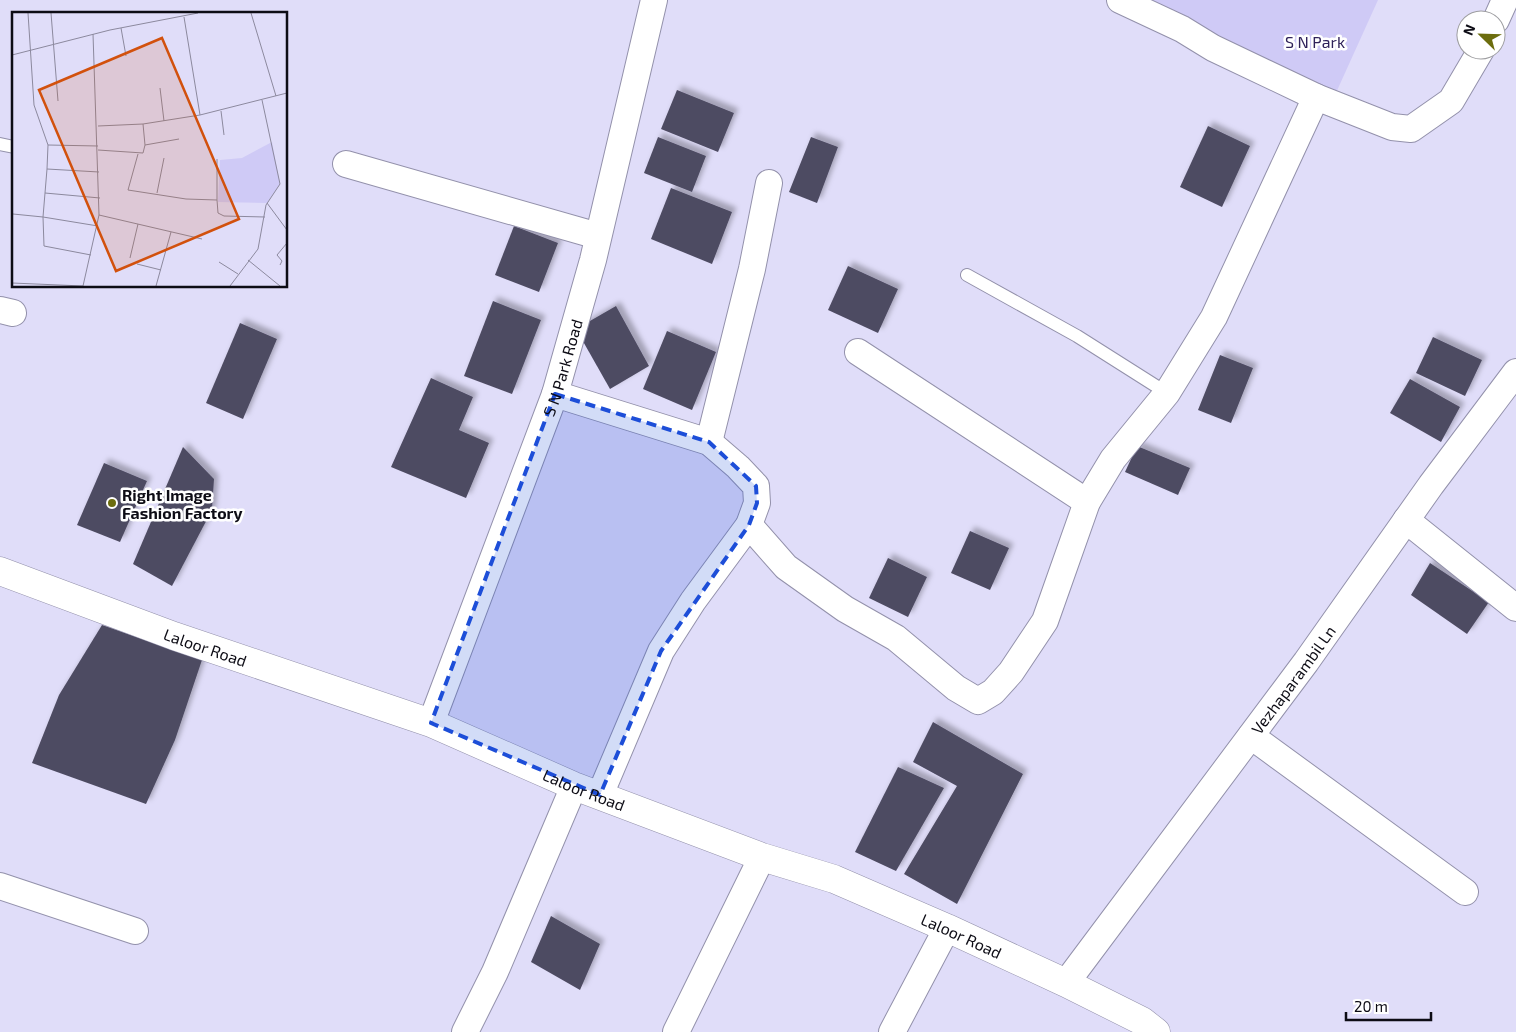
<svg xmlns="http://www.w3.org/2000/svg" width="1516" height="1032" font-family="'Exo 2',sans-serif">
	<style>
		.green { fill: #cfcaf6 }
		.building { fill: #4e4b62; filter: url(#shadow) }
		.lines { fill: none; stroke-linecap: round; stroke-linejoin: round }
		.service-casing { stroke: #9391ab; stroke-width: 14 }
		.minor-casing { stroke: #9391ab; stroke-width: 28 }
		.tertiary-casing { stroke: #9391ab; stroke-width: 29 }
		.service { stroke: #fff; stroke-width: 12 }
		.minor { stroke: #fff; stroke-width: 26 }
		.tertiary { stroke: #fff; stroke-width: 28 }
		.marked { fill: #1d4ed8; fill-opacity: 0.2; stroke: #1d4ed8; stroke-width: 4; stroke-dasharray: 10 6; stroke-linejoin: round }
		.poi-dot { fill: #6c6d0e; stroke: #fff; stroke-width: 2 }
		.labels { text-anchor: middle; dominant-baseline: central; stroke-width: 5; stroke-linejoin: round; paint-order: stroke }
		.park-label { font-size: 16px; fill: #2f225a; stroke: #fff }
		.street-label { font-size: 16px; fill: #0d0c15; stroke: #fff }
		.poi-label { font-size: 16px; font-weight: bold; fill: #0d0c15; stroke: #fff; text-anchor: start }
		.inset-road { fill: none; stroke: #8c899e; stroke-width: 1 }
		.view { fill: #d2510d; fill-opacity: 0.15; stroke: #d2510d; stroke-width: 2.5 }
		.inset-edge { fill: none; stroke: #0d0c15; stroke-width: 2.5 }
	</style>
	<defs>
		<filter id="shadow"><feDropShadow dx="4.5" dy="-4.5" stdDeviation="2.5" flood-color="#0004"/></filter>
	</defs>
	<rect width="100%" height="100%" fill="#e0ddf9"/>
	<!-- green -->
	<polygon class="green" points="1131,0 1378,0 1335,95"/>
	<!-- building -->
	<g class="building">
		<polygon points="677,90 734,113 718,152 661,129"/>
		<polygon points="1208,126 1250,146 1222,207 1180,187"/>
		<polygon points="658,137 706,156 692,192 644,173"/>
		<polygon points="811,137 838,147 817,203 789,192"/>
		<polygon points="671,188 732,212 712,264 651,239"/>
		<polygon points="514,226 558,243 539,292 495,275"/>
		<polygon points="848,266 898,289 878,333 828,310"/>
		<polygon points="493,301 541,320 512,394 464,376"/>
		<polygon points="616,306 649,366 610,389 576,329"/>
		<polygon points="240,323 277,339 243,419 206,403"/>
		<polygon points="667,331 716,352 692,410 643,389"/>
		<polygon points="1433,337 1482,360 1465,396 1416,373"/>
		<polygon points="1220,355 1253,368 1231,423 1198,410"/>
		<polygon points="431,378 473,397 459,430 489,443 466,498 391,467"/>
		<polygon points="1410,379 1460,407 1441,442 1390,413"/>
		<polygon points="1137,446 1190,468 1178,495 1125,472"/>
		<polygon points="183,447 214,479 212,510 172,586 133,564"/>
		<polygon points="104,463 147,481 120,542 77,525"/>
		<polygon points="970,531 1009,548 990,590 951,573"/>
		<polygon points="888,558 927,577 908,617 869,598"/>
		<polygon points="1430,563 1489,602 1467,634 1411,595"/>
		<polygon points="102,625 202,660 175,740 146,804 32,763 59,695"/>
		<polygon points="933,722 1023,774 957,904 904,874 957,786 913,762"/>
		<polygon points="898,767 944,788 896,871 855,852"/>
		<polygon points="551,916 600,944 580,990 531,962"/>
	</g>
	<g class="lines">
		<defs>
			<g id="service">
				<polyline points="0,144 14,147"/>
				<polyline points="967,275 1077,336 1167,393"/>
			</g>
			<g id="minor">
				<polyline points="1496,20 1505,0"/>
				<polyline points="1316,97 1392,127 1411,129 1451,101 1481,50"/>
				<polyline points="346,164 598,236"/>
				<polyline points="0,310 13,313"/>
				<polyline points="858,352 1087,502"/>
				<polyline points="555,394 709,442 738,467 756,486 757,503 749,525 693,601 661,651 600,795"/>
				<polyline points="709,442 752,269 769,183"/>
				<polyline points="1406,520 1516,608"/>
				<polyline points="749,525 786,567 845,609 896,638 956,688 978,701 993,692 1011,672 1045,621 1087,502 1113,459 1167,393 1214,317 1316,97 1213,48 1182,29 1120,0"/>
				<path id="s1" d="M431,723L555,394L593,260L654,0"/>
				<polyline points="1251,736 1465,892"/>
				<polyline points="0,886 135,931"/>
				<path id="s2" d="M1066,983L1306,662L1431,485L1516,372"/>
				<polyline points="465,1032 495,972 574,786"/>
				<polyline points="676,1032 762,857"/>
				<polyline points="892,1032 947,928"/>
			</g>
			<g id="tertiary">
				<path id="s3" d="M0,571L174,636L431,723L574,786L762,857L834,879L947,928L1066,983L1142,1021L1156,1032"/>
			</g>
		</defs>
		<!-- service casing -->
		<use href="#service" class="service-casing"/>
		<!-- minor casing -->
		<use href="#minor" class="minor-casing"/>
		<!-- tertiary casing -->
		<use href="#tertiary" class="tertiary-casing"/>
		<!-- service -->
		<use href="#service" class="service"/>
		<!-- minor -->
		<use href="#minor" class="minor"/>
		<!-- tertiary -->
		<use href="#tertiary" class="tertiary"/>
	</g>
	<!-- marked area -->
	<path class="marked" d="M555,394L709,442L756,486L757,503L749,525L661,651L600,795L431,723Z"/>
	<!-- markers -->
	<circle class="poi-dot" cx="112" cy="503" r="5"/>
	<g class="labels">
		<!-- park labels -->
		<g class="park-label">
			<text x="1315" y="41">S N Park</text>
		</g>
		<!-- street labels -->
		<g class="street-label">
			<text stroke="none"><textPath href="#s1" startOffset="379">S N Park Road</textPath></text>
			<text stroke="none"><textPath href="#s3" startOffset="219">Laloor Road</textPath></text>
			<text stroke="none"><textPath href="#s2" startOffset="379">Vezhaparambil Ln</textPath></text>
			<text stroke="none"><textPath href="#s3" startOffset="624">Laloor Road</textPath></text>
			<text stroke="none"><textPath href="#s3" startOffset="1029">Laloor Road</textPath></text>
		</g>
		<!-- poi labels -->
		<g class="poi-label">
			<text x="122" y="494">Right Image<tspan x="122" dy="18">Fashion Factory</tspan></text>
		</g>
	</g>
	<!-- overview -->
	<g transform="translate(12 12)">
		<rect width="275" height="275" fill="#e0ddf9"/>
		<path d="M260,130L268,172L255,191L206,190L208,148L230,146Z" fill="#cfcaf6"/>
		<path class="inset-road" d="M16,1L22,93L36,133M39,1L46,89M239,1L264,84M172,5L188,103M109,16L114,44M0,43L98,18L186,1M148,76L152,109M209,99L212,123M86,114L131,112L188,103L275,81M133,133L167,127M86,134L36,133L35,157L87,160M86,138L131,141L133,133L131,112M126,142L116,178L174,187L205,188V147M35,157L33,181L88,186M145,181L152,146M205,188L206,201L212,204L253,205M255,191L275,218M1,202L31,205L33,181M87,203L190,227M79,243L32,234L31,205L86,214M118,246L126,212M236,248L268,274M207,250L226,262M125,252L149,258M268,253L270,249L265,243L275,231M0,271L71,274M71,274L87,203L81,22M144,274L159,220M218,274L246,237L254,193L268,172L250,88"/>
		<path class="view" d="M150,26L227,207L104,259L27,78Z"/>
		<rect width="275" height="275" class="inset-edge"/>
	</g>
	<!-- north arrow -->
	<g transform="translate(1481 35) rotate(293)"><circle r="24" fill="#ffffff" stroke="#9e9ea1"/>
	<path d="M0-4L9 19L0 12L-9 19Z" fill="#6c6d0e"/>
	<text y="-8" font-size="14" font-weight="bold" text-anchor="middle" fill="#0d0c15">N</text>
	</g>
	<!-- scale -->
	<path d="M1346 1012v8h85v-8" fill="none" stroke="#0d0c15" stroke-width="2.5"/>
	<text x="1354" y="1012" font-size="15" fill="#0d0c15" stroke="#ffffff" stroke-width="4" paint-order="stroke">20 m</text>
</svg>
